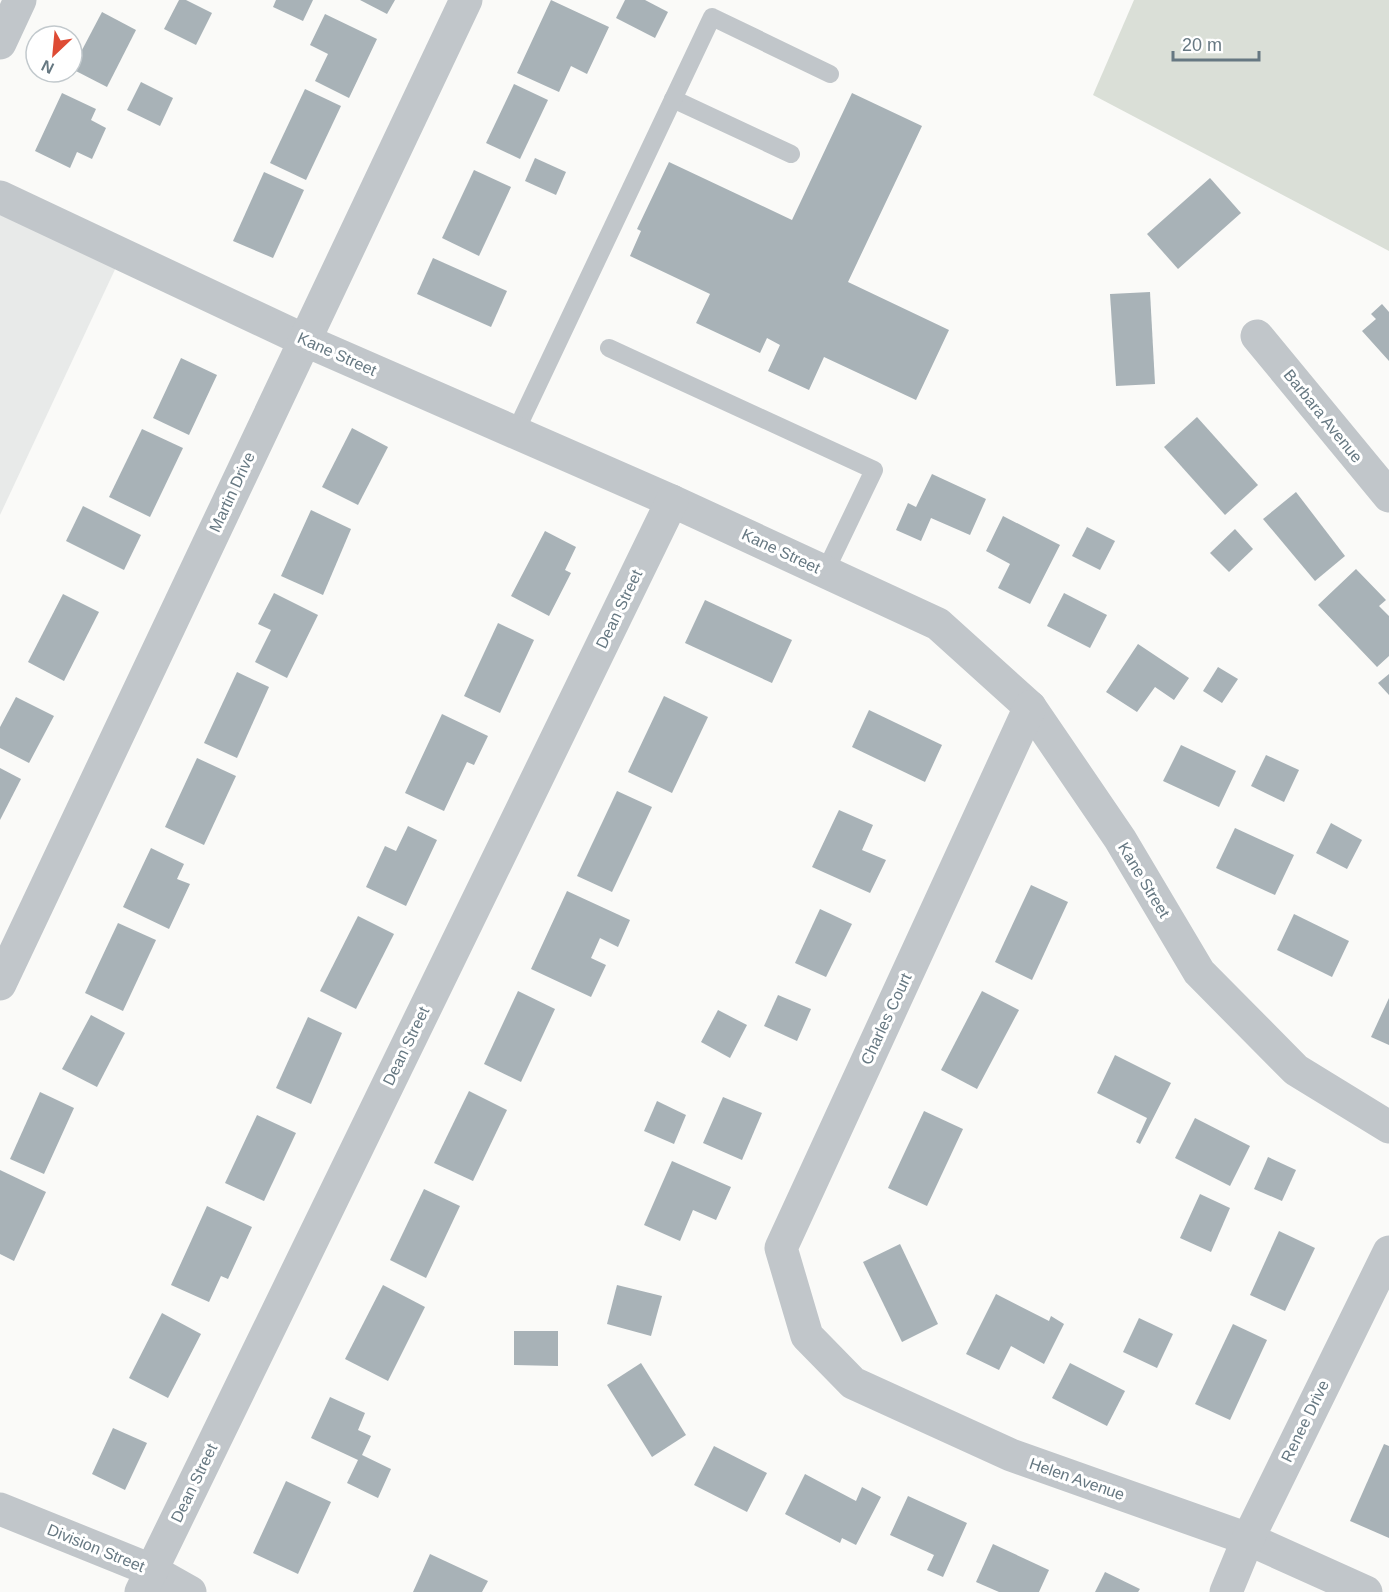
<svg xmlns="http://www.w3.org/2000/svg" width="1389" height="1592" font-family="Helvetica,sans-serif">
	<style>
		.built { fill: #e8eae9 }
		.green { fill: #dadfd7 }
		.building { fill: #a8b2b7 }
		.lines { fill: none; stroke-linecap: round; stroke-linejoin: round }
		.lane { stroke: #c1c6ca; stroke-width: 18 }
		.street { stroke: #c1c6ca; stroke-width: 33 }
		.labels { text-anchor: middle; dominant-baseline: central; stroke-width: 6; stroke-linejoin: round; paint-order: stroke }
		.street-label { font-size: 16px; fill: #667882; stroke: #fff }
	</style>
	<rect width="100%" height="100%" fill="#fafaf8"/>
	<!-- built -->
	<polygon class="built" points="0,208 118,263 0,515"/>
	<!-- green -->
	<polygon class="green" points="1134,0 1389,0 1389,251 1093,95"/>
	<!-- building -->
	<g class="building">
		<polygon points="179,0 186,0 212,13 196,45 164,29"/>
		<polygon points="276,0 313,0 303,21 273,7"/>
		<polygon points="360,0 395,0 387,14"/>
		<polygon points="551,0 609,27 587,74 571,66 559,92 517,73"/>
		<polygon points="625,0 645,0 668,12 655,38 616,18"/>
		<polygon points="102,12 136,30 107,87 72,69"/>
		<polygon points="325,14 377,39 349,98 315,81 328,54 310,45"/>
		<polygon points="141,82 173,98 160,126 127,110"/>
		<polygon points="514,84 548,100 520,159 486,143"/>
		<polygon points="305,89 341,106 306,180 270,163"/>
		<polygon points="62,93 96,109 91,120 106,128 92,159 77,152 70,168 35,151"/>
		<polygon points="852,93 922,126 848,282 949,330 916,400 824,357 809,390 768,371 780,345 767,338 760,353 696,323 710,294 630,256 641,231 637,229 669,162 792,220"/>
		<polygon points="535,158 566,172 556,195 525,181"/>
		<polygon points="474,170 511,187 479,256 442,238"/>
		<polygon points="264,172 304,190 273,258 233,241"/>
		<polygon points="1210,178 1241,213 1178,269 1147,234"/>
		<polygon points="433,258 507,291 491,327 417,294"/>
		<polygon points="1150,292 1155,384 1116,386 1110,294"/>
		<polygon points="1382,304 1389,312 1389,361 1362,331 1376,319 1371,314"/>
		<polygon points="181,358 217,375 189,435 153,418"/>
		<polygon points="1197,417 1258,485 1225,515 1164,447"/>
		<polygon points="352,428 388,447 358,505 322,487"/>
		<polygon points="142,429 183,448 150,517 109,497"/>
		<polygon points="932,474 986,499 970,535 931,518 921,541 896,530 908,503 916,507"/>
		<polygon points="1296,492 1345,556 1315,581 1263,519"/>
		<polygon points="83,506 141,535 124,570 66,541"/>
		<polygon points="311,510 351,529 323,595 281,576"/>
		<polygon points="1003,516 1060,545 1030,604 998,588 1010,564 986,551"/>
		<polygon points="1087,527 1115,541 1100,570 1072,556"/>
		<polygon points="1235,529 1253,549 1229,572 1210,553"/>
		<polygon points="545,531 576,547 565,570 571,573 549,616 511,596"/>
		<polygon points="1356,569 1386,600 1379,606 1389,616 1389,656 1377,667 1318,605"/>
		<polygon points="274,593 318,615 287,678 255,662 271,630 258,624"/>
		<polygon points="1064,593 1107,615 1090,648 1047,626"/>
		<polygon points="63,594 99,612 64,681 28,662"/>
		<polygon points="705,600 792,640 772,683 685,643"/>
		<polygon points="498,623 534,640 500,713 464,696"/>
		<polygon points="1138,644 1189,678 1174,700 1155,687 1137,712 1106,692"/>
		<polygon points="1218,667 1238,679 1222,703 1203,691"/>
		<polygon points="237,672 269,687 237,758 204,743"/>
		<polygon points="1389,674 1389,695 1378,683"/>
		<polygon points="664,696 708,717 672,793 628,772"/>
		<polygon points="16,697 54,716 29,763 0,748 0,727"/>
		<polygon points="869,710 942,745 925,782 852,747"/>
		<polygon points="442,714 488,736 474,765 467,762 444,811 405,793"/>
		<polygon points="1181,745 1236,771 1219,807 1163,781"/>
		<polygon points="1266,755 1299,770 1284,802 1251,786"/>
		<polygon points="197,758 236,776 204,845 165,827"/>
		<polygon points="0,768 21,779 0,820"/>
		<polygon points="617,791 652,807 612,892 577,876"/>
		<polygon points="839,810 873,825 862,850 886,860 870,893 812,867"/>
		<polygon points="1331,823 1362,840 1347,869 1316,853"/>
		<polygon points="408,826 437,840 406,906 366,887 385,846 396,851"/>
		<polygon points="1235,828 1294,855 1275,895 1216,868"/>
		<polygon points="151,848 184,864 177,879 190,884 169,929 123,907"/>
		<polygon points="1031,885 1068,902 1032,980 995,962"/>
		<polygon points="567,891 630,920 618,947 600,938 591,958 606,965 591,997 531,969"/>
		<polygon points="820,909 852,924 826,977 795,963"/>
		<polygon points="1294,914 1349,941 1332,977 1277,950"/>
		<polygon points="358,916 394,934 356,1009 320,991"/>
		<polygon points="118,923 156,940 123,1011 85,993"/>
		<polygon points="518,991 555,1009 521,1082 484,1064"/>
		<polygon points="982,991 1019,1010 977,1089 941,1070"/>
		<polygon points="778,995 811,1009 797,1041 764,1026"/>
		<polygon points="1389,998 1389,1045 1371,1037"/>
		<polygon points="718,1010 747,1025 730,1058 701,1042"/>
		<polygon points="91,1015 125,1033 97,1087 62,1069"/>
		<polygon points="308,1017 342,1033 311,1104 276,1088"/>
		<polygon points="1115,1055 1171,1083 1140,1144 1136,1142 1147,1118 1097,1093"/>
		<polygon points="469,1091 507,1110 473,1181 434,1163"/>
		<polygon points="40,1092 74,1108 44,1174 10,1159"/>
		<polygon points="723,1097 762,1113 742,1160 703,1143"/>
		<polygon points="657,1101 686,1115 674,1144 644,1131"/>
		<polygon points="924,1111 963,1129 927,1206 888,1188"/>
		<polygon points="257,1115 296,1133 264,1201 225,1183"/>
		<polygon points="1195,1118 1250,1146 1230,1186 1175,1158"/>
		<polygon points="1268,1157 1296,1170 1282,1201 1254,1189"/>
		<polygon points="672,1161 731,1187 716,1220 693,1210 680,1241 644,1225"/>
		<polygon points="0,1170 46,1192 14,1261 0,1254"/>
		<polygon points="424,1189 460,1206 426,1278 390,1260"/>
		<polygon points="1200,1194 1230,1208 1211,1252 1180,1238"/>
		<polygon points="207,1206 252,1227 228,1279 221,1276 209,1302 171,1285"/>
		<polygon points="1279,1231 1315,1248 1285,1311 1250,1295"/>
		<polygon points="900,1244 938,1324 902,1342 863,1262"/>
		<polygon points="383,1285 425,1307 388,1381 345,1359"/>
		<polygon points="617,1285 662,1296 651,1336 607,1324"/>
		<polygon points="996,1294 1049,1321 1051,1316 1064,1324 1044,1364 1011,1346 999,1370 966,1354"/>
		<polygon points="162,1313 201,1334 168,1398 129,1378"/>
		<polygon points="1139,1318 1173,1334 1157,1368 1123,1352"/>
		<polygon points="1233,1324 1267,1340 1230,1420 1195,1404"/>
		<polygon points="514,1331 558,1331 558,1366 514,1365"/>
		<polygon points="641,1363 686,1435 652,1457 607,1385"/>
		<polygon points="1070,1363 1125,1391 1107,1426 1052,1398"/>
		<polygon points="330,1397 365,1413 358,1430 371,1436 362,1455 391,1469 378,1498 347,1483 358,1460 311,1438"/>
		<polygon points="113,1428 147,1443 125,1490 92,1474"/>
		<polygon points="1384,1444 1389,1446 1389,1538 1350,1521"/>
		<polygon points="714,1446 767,1473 747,1512 694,1485"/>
		<polygon points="805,1474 856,1501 862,1487 881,1497 856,1545 842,1538 840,1543 785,1514"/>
		<polygon points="286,1481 331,1502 298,1574 253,1553"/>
		<polygon points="908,1496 967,1523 943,1577 927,1570 934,1555 890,1535"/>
		<polygon points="993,1544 1049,1570 1039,1592 999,1592 976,1582"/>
		<polygon points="430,1554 488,1581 482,1592 413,1592"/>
		<polygon points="1105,1572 1140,1589 1138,1592 1095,1592"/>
	</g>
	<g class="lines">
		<!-- lane -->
		<g class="lane">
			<polyline points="673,99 791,154"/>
			<polyline points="609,348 874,470 825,572"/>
			<polyline points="515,433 712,17 830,74"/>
		</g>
		<!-- street -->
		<g class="street">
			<polyline points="0,43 20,0"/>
			<polyline points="0,197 304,340 672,501 938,624 1030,707 1120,839 1199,972 1296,1070 1389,1127"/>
			<polyline points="1257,336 1389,496"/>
			<polyline points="1030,707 781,1248 807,1336 853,1383 1011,1455 1248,1539 1366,1592"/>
			<polyline points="0,984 466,0"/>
			<polyline points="0,1509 151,1570 190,1592"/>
			<polyline points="141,1592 672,501"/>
			<polyline points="1226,1592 1248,1539 1389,1252"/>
		</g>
	</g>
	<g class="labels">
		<!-- street labels -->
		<g class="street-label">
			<text transform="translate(337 354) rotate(24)">Kane Street</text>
			<text transform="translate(1323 416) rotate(51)">Barbara Avenue</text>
			<text transform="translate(232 492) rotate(-65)">Martin Drive</text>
			<text transform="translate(781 551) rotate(25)">Kane Street</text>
			<text transform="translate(619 609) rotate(-64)">Dean Street</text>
			<text transform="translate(1144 880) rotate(59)">Kane Street</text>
			<text transform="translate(886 1019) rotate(-65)">Charles Court</text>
			<text transform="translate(406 1046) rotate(-64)">Dean Street</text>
			<text transform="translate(1305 1421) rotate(-64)">Renee Drive</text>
			<text transform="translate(1077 1479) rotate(19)">Helen Avenue</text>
			<text transform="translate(194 1483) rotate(-64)">Dean Street</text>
			<text transform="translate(96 1548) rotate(22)">Division Street</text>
		</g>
	</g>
	<!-- north arrow -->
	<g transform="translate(54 54) rotate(206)"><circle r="28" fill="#ffffff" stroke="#c2c9cd" stroke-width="1.5"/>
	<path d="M0-4.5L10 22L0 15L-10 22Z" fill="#de4b34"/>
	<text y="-9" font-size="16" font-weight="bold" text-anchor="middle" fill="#667882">N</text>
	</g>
	<!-- scale -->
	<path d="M1173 51v9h86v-9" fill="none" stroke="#667882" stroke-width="3"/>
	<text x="1182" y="51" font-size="18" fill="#667882" stroke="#ffffff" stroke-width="4.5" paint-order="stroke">20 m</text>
</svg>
